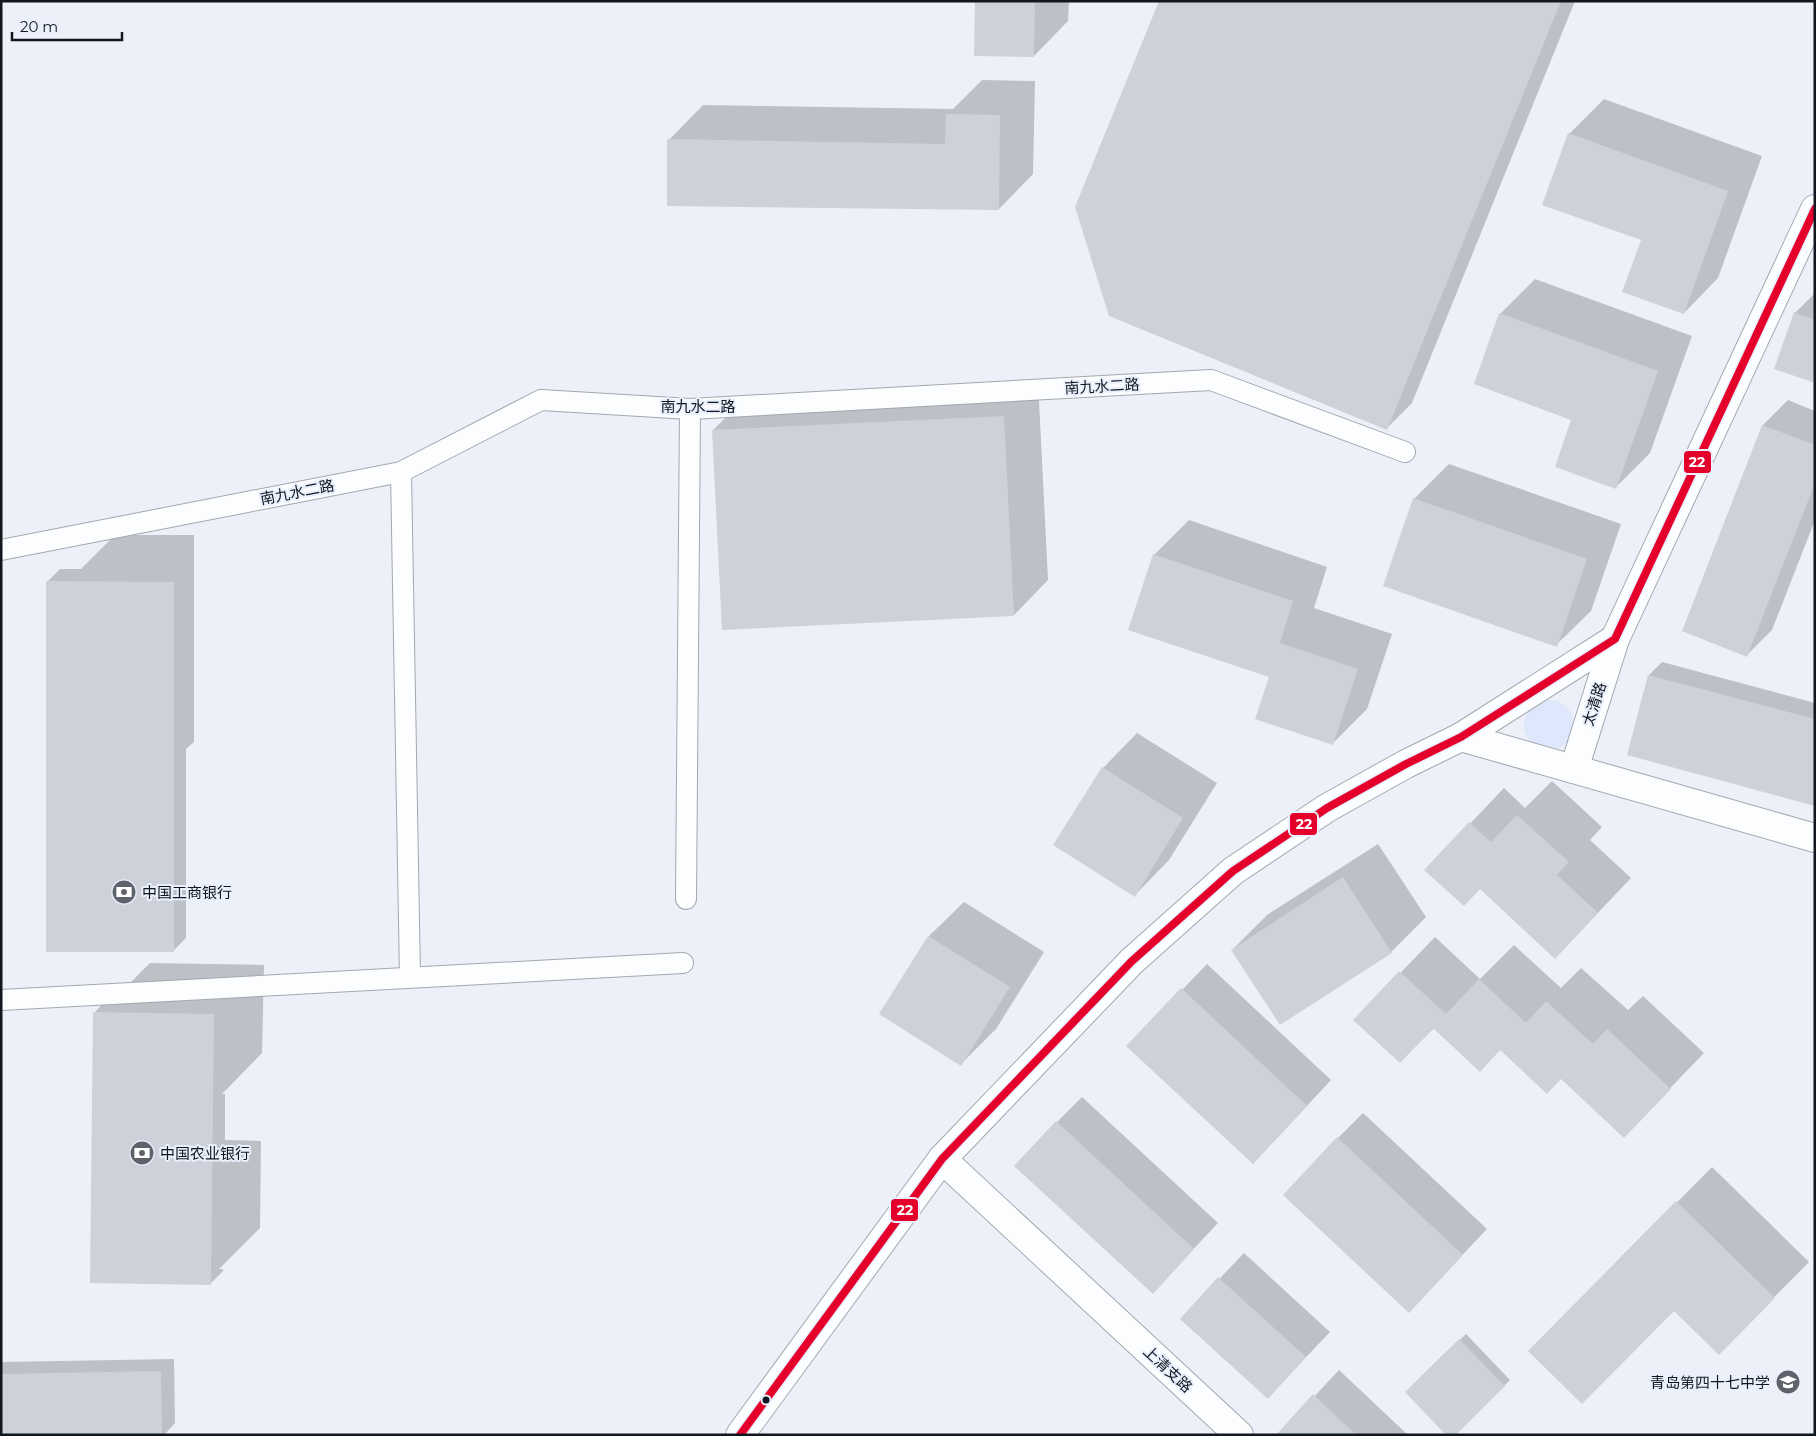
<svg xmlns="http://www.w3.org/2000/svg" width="1816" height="1436" font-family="Montserrat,'Noto Sans SC',sans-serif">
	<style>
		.green { fill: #dee7fb }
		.shadow { fill: #0003 }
		.building { fill: #ced1d9 }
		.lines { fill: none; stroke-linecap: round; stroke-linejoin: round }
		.lane-casing { stroke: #a4a7ae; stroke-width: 22 }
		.street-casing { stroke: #a4a7ae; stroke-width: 30 }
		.lane { stroke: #fcfdfe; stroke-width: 20 }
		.street { stroke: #fcfdfe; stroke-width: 28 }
		.bus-1-casing { stroke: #e8effd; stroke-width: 11 }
		.bus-1 { stroke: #e4002b; stroke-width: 8 }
		.bus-dot { fill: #12161e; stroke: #e8effd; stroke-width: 2 }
		.labels { text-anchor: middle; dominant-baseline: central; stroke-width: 4; stroke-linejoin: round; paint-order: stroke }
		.street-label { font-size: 15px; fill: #12161e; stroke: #e8effd }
		.poi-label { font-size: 15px; fill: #12161e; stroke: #e8effd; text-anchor: start }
		.line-badge { stroke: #e8effd; stroke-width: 2 }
		.badge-label { font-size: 14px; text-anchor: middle; font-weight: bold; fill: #fff }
	</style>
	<rect width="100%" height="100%" fill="#edf0f8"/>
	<!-- green -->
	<circle class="green" cx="1549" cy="725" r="25"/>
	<!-- shadow -->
	<g class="shadow">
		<polygon points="976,1 1069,1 1068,21 1034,56"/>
		<polygon points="1160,1 1575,1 1412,403 1387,428"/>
		<polygon points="982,80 1035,81 1033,174 999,209 669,140 703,105 953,109"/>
		<polygon points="1604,99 1762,156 1718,278 1684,313 1642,240 1569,134"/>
		<polygon points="1535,279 1692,336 1650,453 1615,488 1573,419 1500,314"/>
		<polygon points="1815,293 1815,382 1795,313"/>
		<polygon points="1038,381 1048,580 1014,615 713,430 748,396"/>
		<polygon points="1788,400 1815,411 1815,520 1772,630 1747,655 1683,631 1763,425"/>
		<polygon points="1449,464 1621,524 1591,611 1556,645 1414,499"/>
		<polygon points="1189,520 1327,567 1314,608 1392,634 1367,709 1332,744 1270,676 1154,555"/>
		<polygon points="115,535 194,535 194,742 186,749 186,938 173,951 47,582 60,569 81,569"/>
		<polygon points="1662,662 1815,703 1815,804 1629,754 1649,675"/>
		<polygon points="1137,733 1217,783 1169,860 1135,895 1103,768"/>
		<polygon points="1552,781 1602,827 1590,840 1631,878 1555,958 1480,888 1426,870 1504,788 1525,808"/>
		<polygon points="1378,844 1426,917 1391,952 1232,950 1267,915"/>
		<polygon points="964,902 1044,952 996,1029 961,1064 881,1014 929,936"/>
		<polygon points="1435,937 1480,979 1514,945 1561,988 1581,968 1628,1010 1643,996 1704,1053 1624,1136 1561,1077 1501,1049 1480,1070 1434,1028 1400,1062 1355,1020"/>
		<polygon points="150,963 264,965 262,1053 222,1094 225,1094 225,1140 261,1141 260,1228 219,1269 223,1269 223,1271 210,1284 95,1012 107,999 109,1004"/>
		<polygon points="1207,964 1331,1080 1278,1137 1128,1046"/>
		<polygon points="1082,1097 1218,1223 1153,1292 1057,1122"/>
		<polygon points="1363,1113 1487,1229 1409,1311 1338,1138"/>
		<polygon points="1712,1167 1809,1262 1719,1353 1674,1309 1530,1351"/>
		<polygon points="1244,1253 1330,1332 1268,1397 1181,1319"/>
		<polygon points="1466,1334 1510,1380 1454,1435 1406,1392"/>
		<polygon points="174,1359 175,1423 164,1435 1,1435 1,1362"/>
		<polygon points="1339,1370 1408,1435 1278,1435"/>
	</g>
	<!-- building -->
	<g class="building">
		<polygon points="975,1 1035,1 1034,57 974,56"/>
		<polygon points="1159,1 1561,1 1387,430 1109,316 1075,207"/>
		<polygon points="946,114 1000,115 999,210 667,206 667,139 945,144"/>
		<polygon points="1568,133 1728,191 1684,314 1622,292 1641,240 1542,205"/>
		<polygon points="1794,312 1815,320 1815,383 1774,369"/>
		<polygon points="1499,313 1658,371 1616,489 1555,467 1571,420 1474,384"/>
		<polygon points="1004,416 1014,616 722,630 712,430"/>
		<polygon points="1762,425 1815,445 1815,483 1747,657 1682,631"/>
		<polygon points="1413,498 1587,559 1557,647 1383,586"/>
		<polygon points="1153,554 1293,601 1280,643 1358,669 1333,745 1255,719 1269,677 1128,630"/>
		<polygon points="46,581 174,582 174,952 46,952"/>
		<polygon points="1648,675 1815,719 1815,806 1627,755"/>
		<polygon points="1102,767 1183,818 1135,897 1053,845"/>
		<polygon points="1517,815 1569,862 1557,875 1598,913 1555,959 1480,889 1464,906 1424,870 1469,822 1491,842"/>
		<polygon points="1343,877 1392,953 1280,1025 1231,950"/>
		<polygon points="928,936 1010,987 961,1066 879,1014"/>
		<polygon points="1399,971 1446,1014 1479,979 1526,1023 1546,1001 1593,1044 1607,1029 1671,1089 1624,1138 1561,1079 1547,1094 1500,1050 1480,1072 1433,1028 1400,1063 1353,1020"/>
		<polygon points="1181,988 1307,1106 1253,1164 1126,1046"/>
		<polygon points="93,1012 214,1014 211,1285 90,1283"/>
		<polygon points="1056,1121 1194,1249 1153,1294 1014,1166"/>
		<polygon points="1337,1137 1463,1255 1409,1313 1283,1195"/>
		<polygon points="1676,1201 1775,1298 1719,1355 1674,1311 1582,1404 1528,1351"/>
		<polygon points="1218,1277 1306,1357 1268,1399 1180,1319"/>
		<polygon points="1459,1339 1505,1386 1456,1435 1446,1435 1405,1392"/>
		<polygon points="161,1371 162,1435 1,1435 1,1374"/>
		<polygon points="1313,1394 1356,1435 1276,1435"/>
	</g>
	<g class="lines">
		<defs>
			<g id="lane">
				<polyline points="401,472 410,977"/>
				<polyline points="1,550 401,472 541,400 690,409 1211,380 1405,452"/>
				<polyline points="686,899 690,409"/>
				<polyline points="1,1000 683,963"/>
			</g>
			<g id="street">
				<polyline points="1461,737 1815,838"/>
				<polyline points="1574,769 1615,639"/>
				<polyline points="942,1159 1239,1435"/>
				<polyline points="740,1435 942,1159 1132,961 1233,871 1327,808 1406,764 1461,737 1615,639 1815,209"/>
			</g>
		</defs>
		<!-- lane casing -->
		<use href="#lane" class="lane-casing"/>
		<!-- street casing -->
		<use href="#street" class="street-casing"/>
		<!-- lane -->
		<use href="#lane" class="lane"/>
		<!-- street -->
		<use href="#street" class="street"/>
		<defs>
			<polyline id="bus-1" points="740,1435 942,1159 1132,961 1233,871 1327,808 1406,764 1461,737 1615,639 1815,209"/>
		</defs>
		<!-- bus-1 casing -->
		<use href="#bus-1" class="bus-1-casing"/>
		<!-- bus-1 -->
		<use href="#bus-1" class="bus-1"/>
	</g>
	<!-- icons -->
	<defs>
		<symbol id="bank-disc" viewBox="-11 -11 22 22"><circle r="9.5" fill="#5f626a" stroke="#e8effd"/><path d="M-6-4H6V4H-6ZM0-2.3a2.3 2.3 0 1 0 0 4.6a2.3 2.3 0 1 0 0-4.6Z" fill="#fff"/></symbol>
		<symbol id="school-disc" viewBox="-11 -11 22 22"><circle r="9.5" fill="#5f626a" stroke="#e8effd"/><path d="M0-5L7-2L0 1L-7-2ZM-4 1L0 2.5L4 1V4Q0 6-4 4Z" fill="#fff"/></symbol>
	</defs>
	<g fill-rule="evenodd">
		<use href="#bank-disc" x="110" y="878" width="28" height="28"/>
		<use href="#bank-disc" x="128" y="1139" width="28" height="28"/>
		<use href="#school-disc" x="1774" y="1368" width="28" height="28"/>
	</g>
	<!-- markers -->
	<circle class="bus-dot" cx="766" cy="1400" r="4.5"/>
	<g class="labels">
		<!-- street labels -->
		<g class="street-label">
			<text transform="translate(1102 386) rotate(-3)">南九水二路</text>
			<text x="698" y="406">南九水二路</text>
			<text transform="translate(297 492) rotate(-11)">南九水二路</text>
			<text transform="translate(1594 704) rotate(-72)">太清路</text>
			<text transform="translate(1168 1369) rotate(43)">上清支路</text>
		</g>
		<!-- poi labels -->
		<g class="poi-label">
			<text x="142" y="892">中国工商银行</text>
			<text x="160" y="1153">中国农业银行</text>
			<text x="1770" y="1382" text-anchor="end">青岛第四十七中学</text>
		</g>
	</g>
	<g class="line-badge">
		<rect x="1683" y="450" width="29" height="24" rx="5" fill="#e4002b"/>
		<rect x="1289" y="812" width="29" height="24" rx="5" fill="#e4002b"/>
		<rect x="890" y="1198" width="29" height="24" rx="5" fill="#e4002b"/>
	</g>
	<g class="badge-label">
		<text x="1697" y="467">22</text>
		<text x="1304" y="829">22</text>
		<text x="905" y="1215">22</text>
	</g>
	<!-- border -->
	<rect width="1816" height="1436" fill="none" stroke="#12161e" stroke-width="5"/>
	<!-- scale -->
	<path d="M12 32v8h110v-8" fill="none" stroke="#12161e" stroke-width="2.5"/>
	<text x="20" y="32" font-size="15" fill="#12161e" stroke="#e8effd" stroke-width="4" paint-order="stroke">20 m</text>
</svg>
